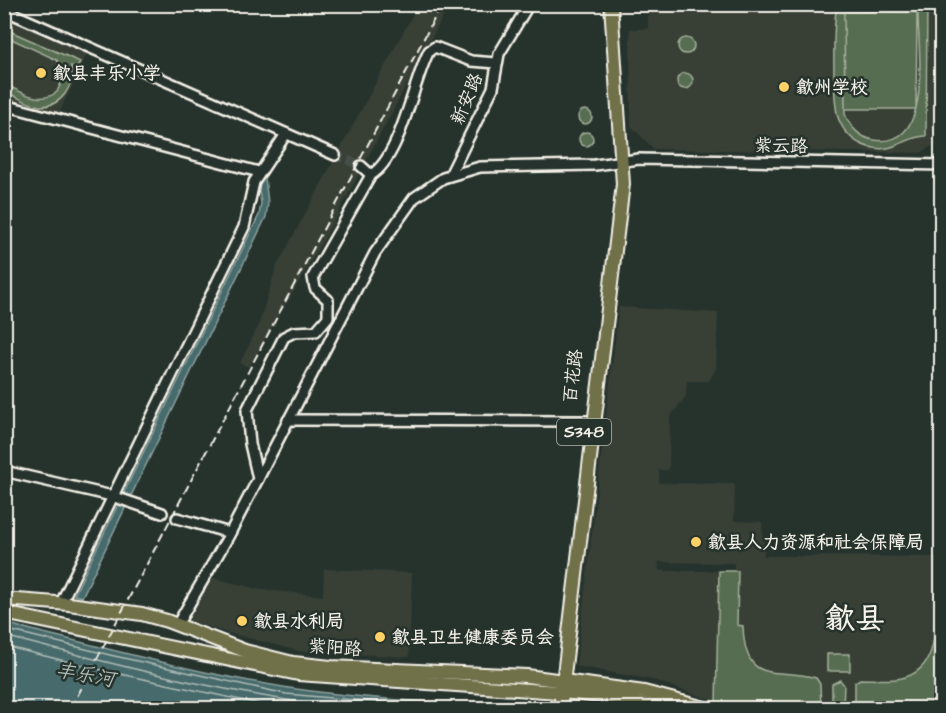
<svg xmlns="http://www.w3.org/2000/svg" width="946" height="713" font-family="'Architects Daughter','LXGW WenKai TC',sans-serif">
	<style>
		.built { fill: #384036; fill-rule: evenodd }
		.green { fill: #566d51; stroke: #a5af9c; stroke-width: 1.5 }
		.water { fill: #476b6c; stroke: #8ca19e; stroke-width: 1.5 }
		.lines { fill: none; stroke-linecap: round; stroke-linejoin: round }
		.shore { stroke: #afbbb6; stroke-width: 1.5 }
		.minor-tunnel { stroke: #455049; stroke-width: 9; stroke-dasharray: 9 4.5; stroke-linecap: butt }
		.minor-casing { stroke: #f4f1e8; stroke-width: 14 }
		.major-casing { stroke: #f4f1e8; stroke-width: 16 }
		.minor { stroke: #26332d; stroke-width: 9 }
		.major { stroke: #70704a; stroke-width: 12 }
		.rail { stroke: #f4f1e8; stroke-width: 2; stroke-dasharray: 9 4.5; stroke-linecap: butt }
		.poi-dot { fill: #ffd166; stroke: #26332d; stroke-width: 2 }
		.labels { text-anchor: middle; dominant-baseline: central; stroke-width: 5; stroke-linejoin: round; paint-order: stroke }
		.shield { fill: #26332d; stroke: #b6b8b0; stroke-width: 1.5 }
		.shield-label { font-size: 16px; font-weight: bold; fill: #f4f1e8 }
		.poi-label { font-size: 18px; font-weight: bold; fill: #f4f1e8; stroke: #26332d; text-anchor: start }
		.street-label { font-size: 18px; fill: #f4f1e8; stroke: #26332d }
		.water-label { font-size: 20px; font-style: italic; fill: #afbbb6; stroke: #26332d }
		.town-label { font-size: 30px; font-weight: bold; fill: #f4f1e8; stroke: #26332d }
	</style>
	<rect width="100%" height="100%" fill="#26332d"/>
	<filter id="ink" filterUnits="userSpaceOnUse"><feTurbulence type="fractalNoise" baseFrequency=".0167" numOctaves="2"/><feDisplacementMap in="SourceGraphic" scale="12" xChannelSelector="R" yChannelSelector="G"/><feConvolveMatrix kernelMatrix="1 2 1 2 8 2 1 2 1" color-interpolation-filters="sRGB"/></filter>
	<g filter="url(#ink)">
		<!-- built -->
		<g class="built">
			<polygon points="418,5 449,5 326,236 249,367 240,363 258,327 276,268"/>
			<polygon points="648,5 941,5 941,48 933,145 921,153 654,149 631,126 630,29 648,29"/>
			<polygon points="4,18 89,50 59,113 5,97"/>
			<path d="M619,307L718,313L716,368L709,381H687L686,396L670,417L669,470H659V483L735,484L734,521L762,522L764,556L941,557V665L932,708H735L653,680L576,666ZM658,562L734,563V571H659Z"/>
			<polygon points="324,569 412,573 409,657 299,651 225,632 188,620 209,577 257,589 323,596"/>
		</g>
		<!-- green -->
		<g class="green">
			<path d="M837,5H846L845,11L917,12L916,109H845L844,13L845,114C850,127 860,138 874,140C934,150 918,50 918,15L915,5H927L926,136C907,136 895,152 874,148C858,146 845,135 839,120C832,105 833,23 837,5Z"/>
			<path d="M5,29L80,62L77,69L71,66C75,85 62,107 40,106C29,105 15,96 5,91V84C21,92 40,105 57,92L64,76L57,60L5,36Z"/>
			<circle cx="686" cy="46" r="8"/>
			<circle cx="685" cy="81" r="8"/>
			<circle cx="585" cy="117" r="7"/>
			<circle cx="586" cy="139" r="7"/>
			<path d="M719,571H738L737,625L743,626C745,689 778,666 816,678L820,684L821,708H735L716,702Z"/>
			<path d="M936,604H941V665L932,708H855V682L860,679C873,679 889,681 902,678C937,670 935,632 936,604Z"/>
			<rect x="827" y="654" width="23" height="17"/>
			<polygon points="840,680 844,685 843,708 832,708 832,684"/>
		</g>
		<!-- water -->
		<g class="water">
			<polygon points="265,178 268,203 266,217 82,597 74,595 259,215 261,203 258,184"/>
			<path d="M4,623C97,646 195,673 289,688C369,700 450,703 530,708H5Z"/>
		</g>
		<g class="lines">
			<!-- shore -->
			<g class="shore">
				<polyline points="4,629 110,655 286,694 447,708"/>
				<path d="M4,636C117,665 232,696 348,708"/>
				<polyline points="4,646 106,671 278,708"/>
			</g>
			<!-- minor-tunnel -->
			<polyline class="minor-tunnel" points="335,155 361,166"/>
			<defs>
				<g id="minor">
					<polyline points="4,10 335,155"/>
					<polyline points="4,105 259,172"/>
					<polyline points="361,166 371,175"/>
					<polyline points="450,175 493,88 499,54 529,4"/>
					<polyline points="288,420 586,421"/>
					<polyline points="4,471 112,496 162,513"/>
					<path d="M258,479L250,444L247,410L284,337L294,332L316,331L328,317V300L315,288L313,277L371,175C401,157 413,81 429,51L435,47L471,61L496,63"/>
					<polyline points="177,518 230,533"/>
					<polyline points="61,603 244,227 254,182 286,134"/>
					<polyline points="177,625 228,537 375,253 414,198 443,178 480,167 595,165 639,159 942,165"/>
					<polyline points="939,708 942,696"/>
				</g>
				<g id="major">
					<polyline points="4,599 69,604 142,614 167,621 245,651 293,663 331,667 527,676 644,692 705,708"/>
					<polyline points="4,613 298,674 572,693 610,697 662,708"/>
					<polyline points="560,708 623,184 611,4"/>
				</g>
			</defs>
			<!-- minor casing -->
			<use href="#minor" class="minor-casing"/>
			<!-- major casing -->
			<use href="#major" class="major-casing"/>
			<!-- minor -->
			<use href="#minor" class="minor"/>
			<!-- major -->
			<use href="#major" class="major"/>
			<!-- rail -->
			<polyline class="rail" points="71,708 442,4"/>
		</g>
	</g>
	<!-- markers -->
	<g class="poi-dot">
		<circle cx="41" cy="73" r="6"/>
		<circle cx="784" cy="87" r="6"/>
		<circle cx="696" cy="542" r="6"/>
		<circle cx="242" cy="621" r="6"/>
		<circle cx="380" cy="637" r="6"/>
	</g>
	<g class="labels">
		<!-- shield labels -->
		<rect class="shield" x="557" y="419" width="54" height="26" rx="4.5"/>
		<g class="shield-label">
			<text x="584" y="432">S348</text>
		</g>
		<!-- poi labels -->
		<g class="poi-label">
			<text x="53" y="73">歙县丰乐小学</text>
			<text x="796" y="87">歙州学校</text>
			<text x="708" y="542">歙县人力资源和社会保障局</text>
			<text x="254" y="621">歙县水利局</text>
			<text x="392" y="637">歙县卫生健康委员会</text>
		</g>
		<!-- street labels -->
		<g class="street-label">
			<text transform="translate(467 99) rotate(-67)">新安路</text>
			<text transform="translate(781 146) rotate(1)">紫云路</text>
			<text transform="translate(573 376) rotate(-83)">百花路</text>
			<text transform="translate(335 648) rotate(4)">紫阳路</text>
		</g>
		<!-- water labels -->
		<g class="water-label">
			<text transform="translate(85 675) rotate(10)">丰乐河</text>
		</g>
		<!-- town labels -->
		<g class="town-label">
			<text x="855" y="619">歙县</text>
		</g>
	</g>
	<!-- margin -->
	<rect width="946" height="713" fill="none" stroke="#26332d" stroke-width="24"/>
	<rect x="12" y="12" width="922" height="689" fill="none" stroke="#f4f1e8" stroke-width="2" filter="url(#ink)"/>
</svg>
